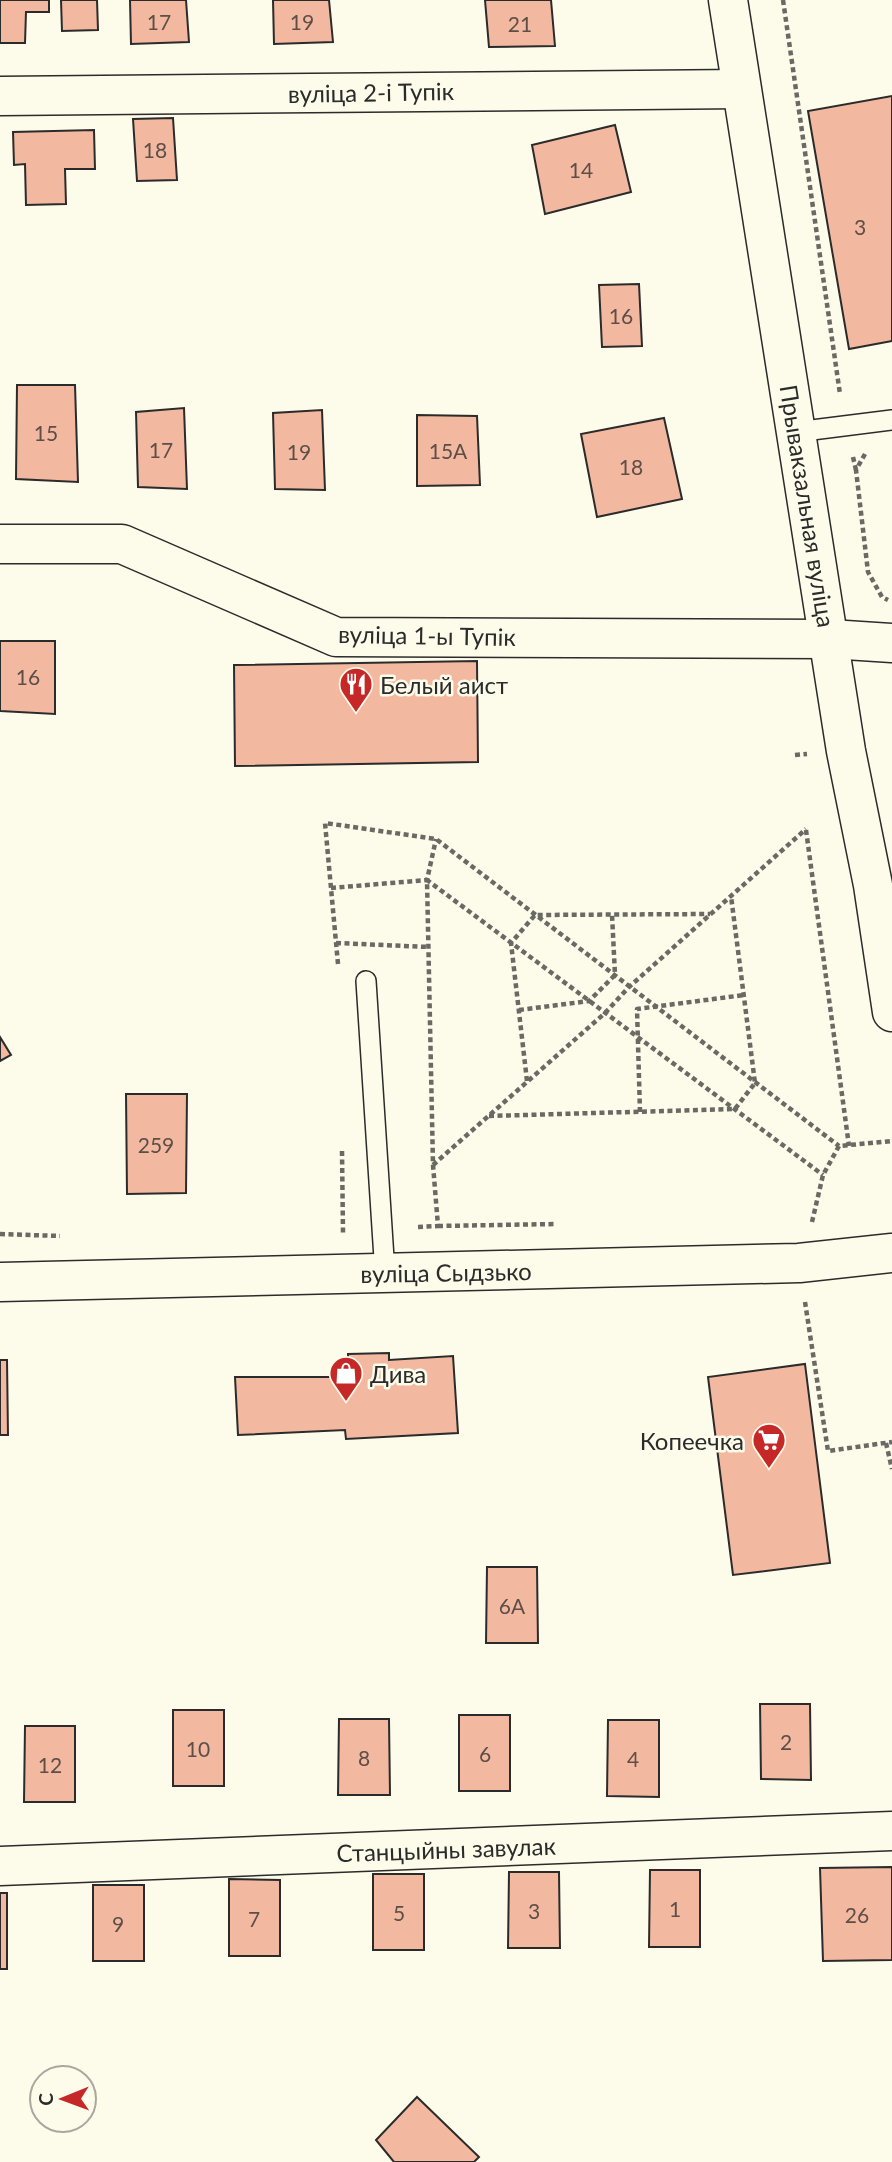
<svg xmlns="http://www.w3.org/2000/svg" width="892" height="2162" font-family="Lato,sans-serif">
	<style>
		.building { fill: #f2b8a0; stroke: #2b2b2b; stroke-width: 2 }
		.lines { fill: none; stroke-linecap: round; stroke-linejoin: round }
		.lane-casing { stroke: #2b2b2b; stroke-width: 22 }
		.street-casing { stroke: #2b2b2b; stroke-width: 41 }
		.secondary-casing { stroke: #2b2b2b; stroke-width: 41 }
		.path { stroke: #6a6964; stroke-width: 4.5; stroke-dasharray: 5 3.5; stroke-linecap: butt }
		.lane { stroke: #fdfbea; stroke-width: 19 }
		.street { stroke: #fdfbea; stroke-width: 38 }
		.secondary { stroke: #fdfbea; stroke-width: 38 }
		.labels { text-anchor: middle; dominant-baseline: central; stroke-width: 5; stroke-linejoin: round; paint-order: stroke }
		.number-label { font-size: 21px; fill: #5d4e48 }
		.street-label { font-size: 24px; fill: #2b2b2b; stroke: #fdfbea }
		.poi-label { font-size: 24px; fill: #2b2b2b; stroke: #fdfbea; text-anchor: start }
	</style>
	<rect width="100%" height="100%" fill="#fdfbea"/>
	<!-- building -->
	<g class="building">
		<polygon points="0,0 49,0 49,12 26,12 25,43 0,43"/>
		<polygon points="61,0 97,0 98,30 62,31"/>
		<polygon points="130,0 186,0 189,42 131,44"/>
		<polygon points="273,0 329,0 333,42 274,44"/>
		<polygon points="485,0 551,0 555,46 489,47"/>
		<polygon points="892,96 892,341 849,349 808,111"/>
		<polygon points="173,118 177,180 137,181 133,119"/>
		<polygon points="615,125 631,192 545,214 532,145"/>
		<polygon points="94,130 95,169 65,169 66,204 26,205 25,164 14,165 13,132"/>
		<polygon points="639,284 642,346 602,347 599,285"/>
		<polygon points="17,385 75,385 78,482 16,479"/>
		<polygon points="184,408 187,489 138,487 136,412"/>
		<polygon points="322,410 325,490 275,489 273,413"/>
		<polygon points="417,415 477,416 480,485 417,486"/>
		<polygon points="664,418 682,499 597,517 581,434"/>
		<polygon points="0,641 55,641 55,714 0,711"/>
		<polygon points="477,661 478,762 235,766 234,665"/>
		<polygon points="0,1037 11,1055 0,1061"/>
		<polygon points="126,1094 187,1094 186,1193 127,1194"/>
		<polygon points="389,1353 389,1360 453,1356 458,1433 346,1439 345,1430 238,1435 235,1377 349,1377 348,1354"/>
		<polygon points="0,1360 7,1360 8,1435 0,1435"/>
		<polygon points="805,1364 830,1563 733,1575 708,1377"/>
		<polygon points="487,1567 537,1567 538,1643 486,1643"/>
		<polygon points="760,1704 810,1704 811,1780 761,1779"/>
		<rect x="173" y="1710" width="51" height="76"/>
		<rect x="459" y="1715" width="51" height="76"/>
		<polygon points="339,1719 389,1719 390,1795 338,1795"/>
		<polygon points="608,1720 659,1720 659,1797 607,1796"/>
		<polygon points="25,1726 75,1726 75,1802 24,1802"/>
		<polygon points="892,1867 892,1960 823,1961 820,1868"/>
		<polygon points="650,1870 700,1870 700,1947 649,1947"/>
		<polygon points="509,1872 559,1872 560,1948 508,1948"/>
		<rect x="373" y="1874" width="51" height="76"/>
		<polygon points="229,1879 280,1880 280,1956 229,1956"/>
		<rect x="93" y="1885" width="51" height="76"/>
		<rect x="0" y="1893" width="7" height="76"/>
		<polygon points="417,2097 479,2157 474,2162 394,2162 376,2140"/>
	</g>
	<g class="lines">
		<defs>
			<g id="lane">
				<polyline points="796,432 892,420"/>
				<polyline points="366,981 385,1274"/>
			</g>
			<g id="street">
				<polyline points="0,96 741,89"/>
				<polyline points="0,544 122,544 336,637 830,639 892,643"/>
				<polyline points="0,1866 892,1831"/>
			</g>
			<g id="secondary">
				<polyline points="728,0 846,751 873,885 892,1012"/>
				<polyline points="0,1282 799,1263 892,1253"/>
			</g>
		</defs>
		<!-- lane casing -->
		<use href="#lane" class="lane-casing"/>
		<!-- street casing -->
		<use href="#street" class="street-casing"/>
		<!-- secondary casing -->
		<use href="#secondary" class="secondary-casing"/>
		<!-- path -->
		<g class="path">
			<polyline points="783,0 840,394"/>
			<polyline points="865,454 856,470 868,572 882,597 888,600"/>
			<polyline points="853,457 856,470"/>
			<polyline points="795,755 807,754"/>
			<polyline points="806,830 849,1146"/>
			<polyline points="331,888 427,880 436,839"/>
			<polyline points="336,943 429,947"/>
			<polyline points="338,964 325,823 436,839 839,1146"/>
			<polyline points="519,1010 589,1001 615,975 612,914"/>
			<polyline points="527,1081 511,943 535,915 710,914"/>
			<polyline points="640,1112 637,1009 744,995"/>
			<polyline points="489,1116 735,1109 755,1083 731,896"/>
			<polyline points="342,1151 343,1233"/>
			<polyline points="433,1165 605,1013 629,987 806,829"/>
			<polyline points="812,1222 823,1175 839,1146 892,1141"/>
			<polyline points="438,1226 556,1224"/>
			<polyline points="418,1227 438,1226 433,1165 427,880 823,1175"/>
			<polyline points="0,1234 60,1236"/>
			<polyline points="805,1302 828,1451 892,1442"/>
			<polyline points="886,1443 892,1469"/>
		</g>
		<!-- lane -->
		<use href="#lane" class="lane"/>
		<!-- street -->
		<use href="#street" class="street"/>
		<!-- secondary -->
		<use href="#secondary" class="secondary"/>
	</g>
	<!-- icons -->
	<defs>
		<symbol id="restaurant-pin" viewBox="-11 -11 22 30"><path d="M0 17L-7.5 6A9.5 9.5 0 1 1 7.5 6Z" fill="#c62828" stroke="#fdfbea"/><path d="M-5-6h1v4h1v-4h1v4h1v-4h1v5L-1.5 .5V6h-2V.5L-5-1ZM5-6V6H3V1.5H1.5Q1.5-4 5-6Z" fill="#fff"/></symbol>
		<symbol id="shop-pin" viewBox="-11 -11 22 30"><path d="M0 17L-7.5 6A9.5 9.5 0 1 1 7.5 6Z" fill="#c62828" stroke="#fdfbea"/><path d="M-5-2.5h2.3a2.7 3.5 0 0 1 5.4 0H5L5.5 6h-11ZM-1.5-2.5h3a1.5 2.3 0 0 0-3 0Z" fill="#fff"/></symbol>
		<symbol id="supermarket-pin" viewBox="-11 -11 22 30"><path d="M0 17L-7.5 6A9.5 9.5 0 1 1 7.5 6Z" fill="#c62828" stroke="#fdfbea"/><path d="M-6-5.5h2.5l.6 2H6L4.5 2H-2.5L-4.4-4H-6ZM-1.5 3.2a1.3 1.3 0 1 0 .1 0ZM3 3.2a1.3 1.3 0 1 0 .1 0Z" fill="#fff"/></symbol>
	</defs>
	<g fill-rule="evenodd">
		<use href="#restaurant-pin" x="337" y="665" width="38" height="52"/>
		<use href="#shop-pin" x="327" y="1354" width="38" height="52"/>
		<use href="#supermarket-pin" x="750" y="1421" width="38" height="52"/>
	</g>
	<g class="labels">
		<!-- number labels -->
		<g class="number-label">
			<text x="159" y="21">17</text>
			<text x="302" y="21">19</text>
			<text x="520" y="23">21</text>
			<text x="155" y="149">18</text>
			<text x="581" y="169">14</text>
			<text x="860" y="226">3</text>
			<text x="621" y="315">16</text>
			<text x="46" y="432">15</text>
			<text x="161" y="449">17</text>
			<text x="448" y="450">15А</text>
			<text x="299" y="451">19</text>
			<text x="631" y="466">18</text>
			<text x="28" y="676">16</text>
			<text x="156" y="1144">259</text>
			<text x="512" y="1605">6А</text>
			<text x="786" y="1741">2</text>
			<text x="198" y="1748">10</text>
			<text x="485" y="1753">6</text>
			<text x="364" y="1757">8</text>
			<text x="633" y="1758">4</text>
			<text x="50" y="1764">12</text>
			<text x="675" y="1908">1</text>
			<text x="534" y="1910">3</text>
			<text x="399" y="1912">5</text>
			<text x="857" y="1914">26</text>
			<text x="254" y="1918">7</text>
			<text x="118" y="1923">9</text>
		</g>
		<!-- street labels -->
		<g class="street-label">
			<text transform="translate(371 92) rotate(-1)">вуліца 2-і Тупік</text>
			<text transform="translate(808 506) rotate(81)">Прывакзальная вуліца</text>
			<text transform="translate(427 635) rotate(1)">вуліца 1-ы Тупік</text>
			<text transform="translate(446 1272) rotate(-1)">вуліца Сыдзько</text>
			<text transform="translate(446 1849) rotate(-2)">Станцыйны завулак</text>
		</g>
		<!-- poi labels -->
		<g class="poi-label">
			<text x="380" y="684">Белый аист</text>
			<text x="370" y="1373">Дива</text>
			<text x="744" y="1440" text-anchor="end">Копеечка</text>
		</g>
	</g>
	<!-- north arrow -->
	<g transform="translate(63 2099) rotate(269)"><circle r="33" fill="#fdfbea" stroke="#a9a89e" stroke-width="2"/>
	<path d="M0-5L12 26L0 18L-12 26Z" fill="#c62828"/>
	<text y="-10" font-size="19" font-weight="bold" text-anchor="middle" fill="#2b2b2b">С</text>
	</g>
</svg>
